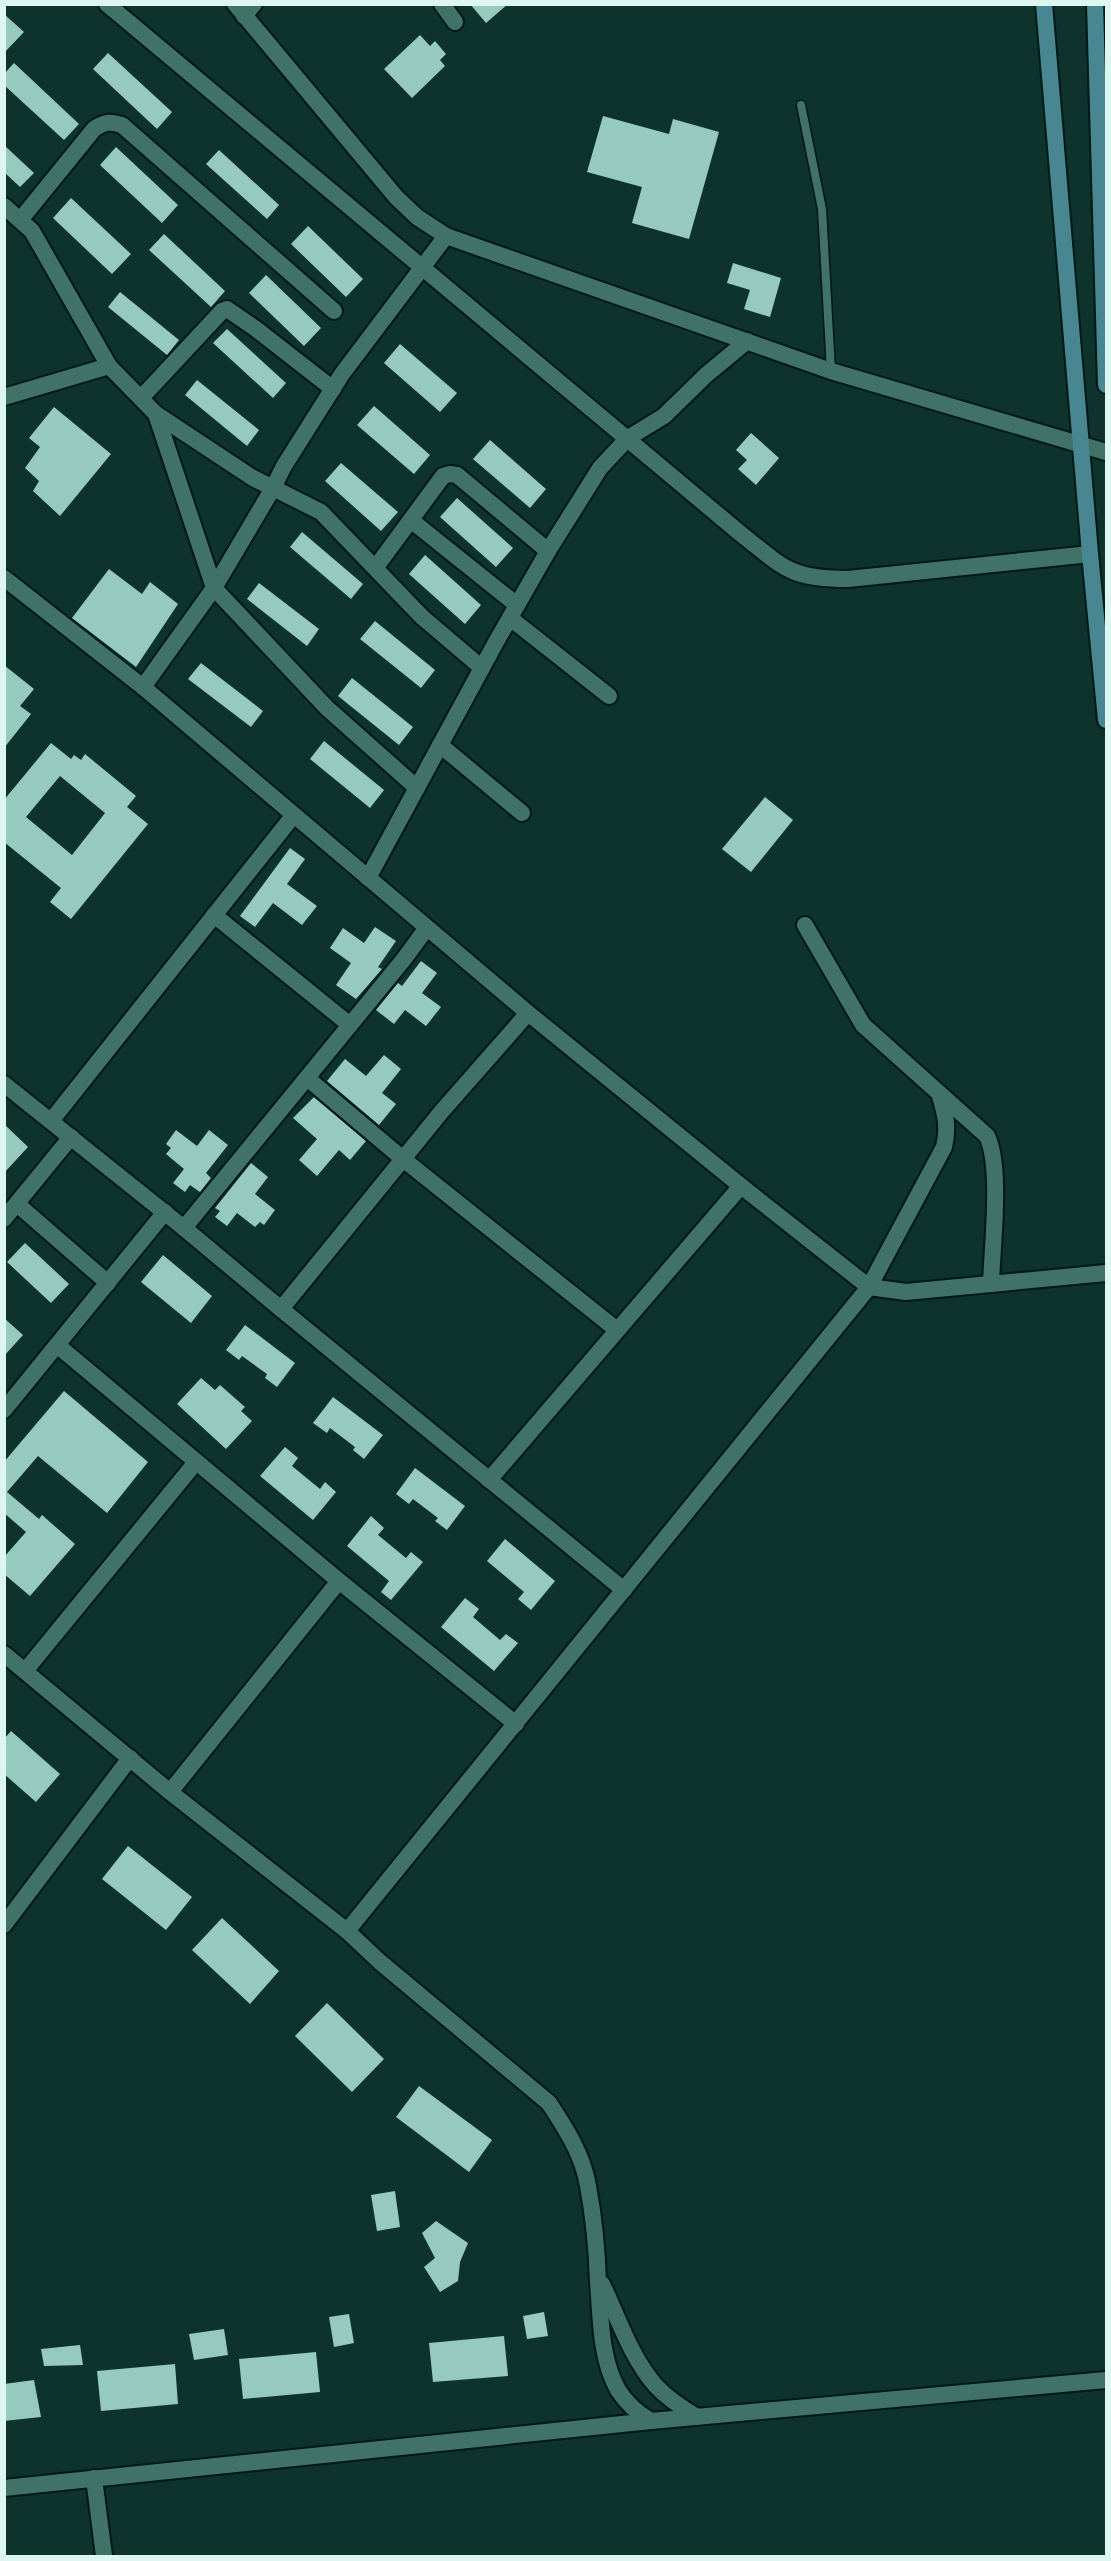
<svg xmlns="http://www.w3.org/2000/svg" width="1111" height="2561" font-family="'Exo 2',sans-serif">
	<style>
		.building { fill: #97cabe; fill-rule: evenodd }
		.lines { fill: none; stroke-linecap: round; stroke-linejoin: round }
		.service-casing { stroke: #011914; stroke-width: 11 }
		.minor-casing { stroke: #011914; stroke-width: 20 }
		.tertiary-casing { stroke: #011914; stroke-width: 20 }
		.secondary-casing { stroke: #011914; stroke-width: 20 }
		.service { stroke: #417268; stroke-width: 8 }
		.minor { stroke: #417268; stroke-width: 16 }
		.tertiary { stroke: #417268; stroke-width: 16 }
		.secondary { stroke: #488791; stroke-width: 16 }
	</style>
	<rect width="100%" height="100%" fill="#0d332c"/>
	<!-- building -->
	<g class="building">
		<polygon points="470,4 508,4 486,23"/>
		<polygon points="4,14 24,32 4,53"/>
		<polygon points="420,35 430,46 435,41 446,54 440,60 445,66 412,98 384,69"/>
		<polygon points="108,53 172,112 157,129 93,69"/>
		<polygon points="14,63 79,124 64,140 4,85 4,74"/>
		<polygon points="603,116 669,134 673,119 719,132 689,239 632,223 642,187 587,172"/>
		<polygon points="4,145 34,173 20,187 4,172"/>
		<polygon points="116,147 178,205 162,223 100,165"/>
		<polygon points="219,150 279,205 267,219 206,164"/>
		<polygon points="71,198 131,254 112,274 53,218"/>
		<polygon points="308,226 363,279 346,297 291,244"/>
		<polygon points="164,234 225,291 211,307 149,250"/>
		<polygon points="733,263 781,278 770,317 744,309 750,290 727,283"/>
		<polygon points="266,275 321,328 304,346 249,293"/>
		<polygon points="120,292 179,340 167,355 108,307"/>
		<polygon points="227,329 286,383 273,398 213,343"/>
		<polygon points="400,344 457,393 440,412 384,363"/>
		<polygon points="197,380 259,430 247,446 185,395"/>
		<polygon points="374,406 430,455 414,474 357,425"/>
		<polygon points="54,407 111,454 60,516 33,491 39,481 25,468 40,447 29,438"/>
		<polygon points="751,433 779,458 756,485 738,469 747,460 736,450"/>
		<polygon points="490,440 546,489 530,508 473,459"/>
		<polygon points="341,463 398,512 381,531 325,481"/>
		<polygon points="457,498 513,548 496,567 440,517"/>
		<polygon points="302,532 363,584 351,599 290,547"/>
		<polygon points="425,555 481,605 465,624 409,574"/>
		<polygon points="109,569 142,594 150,582 178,604 136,667 72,618"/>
		<polygon points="259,583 319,629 307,646 247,599"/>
		<polygon points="375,621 435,670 421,688 360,639"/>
		<polygon points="201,663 263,711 251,727 188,679"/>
		<polygon points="4,665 34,689 20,706 31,714 4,748"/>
		<polygon points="352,678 413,727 399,745 338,696"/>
		<polygon points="324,741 384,790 370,808 310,759"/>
		<path d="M51,743L71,759L74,755L81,760L85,754L136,796L127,807L148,824L71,919L50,902L61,888L4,842V800ZM60,776L105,813L72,855L26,817Z"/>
		<polygon points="765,797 793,820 751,872 722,849"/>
		<polygon points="290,848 305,859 287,884 317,906 302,925 273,903 255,927 240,916"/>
		<polygon points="375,927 396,941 378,967 382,969 356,999 336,985 351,963 330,948 343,928 364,943"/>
		<polygon points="421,961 437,973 422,993 441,1007 426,1026 405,1010 394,1024 376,1010 398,983 402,986"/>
		<polygon points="384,1055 401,1069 382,1093 396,1104 379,1125 327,1081 345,1059 366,1076"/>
		<polygon points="314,1097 366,1141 350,1160 339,1150 317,1176 299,1160 317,1139 293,1118"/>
		<polygon points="4,1124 28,1147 4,1173"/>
		<polygon points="176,1130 197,1146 209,1130 228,1145 206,1173 211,1178 200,1192 190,1185 185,1192 173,1183 184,1169 166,1154 171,1148 166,1144"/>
		<polygon points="251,1163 268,1177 255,1194 275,1210 264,1225 260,1222 255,1227 237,1213 227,1226 215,1217 220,1211 215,1208"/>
		<polygon points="25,1243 69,1284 51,1303 7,1262"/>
		<polygon points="163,1255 212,1296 191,1323 141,1282"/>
		<polygon points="4,1318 23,1335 4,1356"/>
		<polygon points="245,1325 295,1363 277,1387 265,1378 267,1374 242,1356 239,1360 226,1350"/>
		<polygon points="201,1378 215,1390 220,1385 245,1407 241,1411 252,1421 226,1449 177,1404"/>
		<polygon points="64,1391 148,1462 107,1513 38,1456 7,1492 39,1519 42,1515 75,1544 30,1596 4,1574 4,1557 26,1532 4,1513 4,1462"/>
		<polygon points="333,1397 383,1435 364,1459 353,1450 355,1447 330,1428 327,1433 313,1423"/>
		<polygon points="285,1447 298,1458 292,1466 320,1489 325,1482 336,1492 313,1520 260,1476"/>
		<polygon points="415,1468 465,1506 447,1530 435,1521 438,1518 413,1499 409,1504 396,1494"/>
		<polygon points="371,1516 384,1528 378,1535 406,1558 411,1552 423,1562 391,1600 381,1592 389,1581 347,1546"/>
		<polygon points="505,1539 555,1581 531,1610 518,1599 524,1592 487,1561"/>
		<polygon points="465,1598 479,1609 473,1617 500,1640 506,1634 518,1643 494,1671 441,1627"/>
		<polygon points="11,1731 60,1774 36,1802 4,1774 4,1739"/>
		<polygon points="128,1846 192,1897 166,1930 102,1879"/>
		<polygon points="222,1918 279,1971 250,2004 192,1950"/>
		<polygon points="327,2003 384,2059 352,2092 295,2036"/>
		<polygon points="419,2086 492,2140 469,2172 396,2117"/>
		<polygon points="395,2191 400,2227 377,2231 371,2195"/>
		<polygon points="436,2221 468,2243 460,2262 458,2281 440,2292 424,2267 435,2258 422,2233"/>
		<polygon points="544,2312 548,2336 527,2339 523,2316"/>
		<polygon points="349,2314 354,2343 334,2347 329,2317"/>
		<polygon points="224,2329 228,2355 194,2360 189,2334"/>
		<polygon points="504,2336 508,2376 433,2382 429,2343"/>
		<polygon points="80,2345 83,2365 44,2366 41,2349"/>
		<polygon points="316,2352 320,2392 243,2399 239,2359"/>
		<polygon points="175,2364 178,2404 101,2411 97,2371"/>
		<polygon points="34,2380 41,2417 4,2421 4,2384"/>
	</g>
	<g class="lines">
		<defs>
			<polyline id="service" points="801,105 822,209 831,371"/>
			<g id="minor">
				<path d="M107,4L741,534C784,568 790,579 848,579L1090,554"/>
				<polyline points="442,4 455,22"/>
				<polyline points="244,16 254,4"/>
				<polyline points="4,206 32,231 109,366 156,414 253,478 321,512 422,617 482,668"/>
				<path d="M21,219L94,129C104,122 110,121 122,125L334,311"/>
				<polyline points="4,397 109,366"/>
				<polyline points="141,398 222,311 227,309 256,329 333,389"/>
				<polyline points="156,414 214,588 327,708 417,788"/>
				<polyline points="412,521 517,605"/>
				<polyline points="376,567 443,476 450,474 457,475 548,551"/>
				<polyline points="4,578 143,687 528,1013 741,1186 869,1287 906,1292 1106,1273"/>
				<polyline points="510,618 609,696"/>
				<polyline points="143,687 214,588 273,488 284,466 342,374 446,236"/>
				<polyline points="440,745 522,813"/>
				<polyline points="368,878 496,642 548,551 600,468 628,438 664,416 706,375 747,341"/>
				<polyline points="214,915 350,1025"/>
				<path d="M805,925L863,1025L987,1136C1002,1167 992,1247 991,1284"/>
				<polyline points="307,1078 403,1159 617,1330"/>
				<polyline points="4,1084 184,1228 404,959 426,929"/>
				<polyline points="51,1121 293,816"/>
				<polyline points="17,1204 108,1283"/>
				<polyline points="4,1219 71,1137"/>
				<polyline points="184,1228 281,1309 442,1111 528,1013"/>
				<polyline points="281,1309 624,1590"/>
				<polyline points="57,1345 339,1581 516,1724"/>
				<polyline points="4,1410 165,1212"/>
				<polyline points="489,1480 741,1186"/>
				<path d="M4,1654L170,1792L347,1931L380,1962L549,2103C566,2129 583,2155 588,2186C594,2218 597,2250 598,2282C601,2318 600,2358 618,2390C627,2404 637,2413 651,2421"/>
				<polyline points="25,1671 196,1462"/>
				<polyline points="170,1792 339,1581"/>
				<polyline points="4,1925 130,1758"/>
				<path d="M347,1931L869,1287L944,1147C949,1127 945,1112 939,1093"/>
				<path d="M602,2284C618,2317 631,2358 656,2386C668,2399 682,2408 697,2417"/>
				<polyline points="94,2478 104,2556"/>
				<polyline points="4,2488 651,2421 1106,2380"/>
			</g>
			<polyline id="tertiary" points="235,4 396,197 417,217 446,236 831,371 1106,452"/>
			<g id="secondary">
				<polyline points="1044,4 1090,554 1106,720"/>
				<polyline points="1095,4 1106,385"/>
			</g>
		</defs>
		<!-- service casing -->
		<use href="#service" class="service-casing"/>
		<!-- minor casing -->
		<use href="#minor" class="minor-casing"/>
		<!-- tertiary casing -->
		<use href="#tertiary" class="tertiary-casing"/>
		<!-- secondary casing -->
		<use href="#secondary" class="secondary-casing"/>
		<!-- service -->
		<use href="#service" class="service"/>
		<!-- minor -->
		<use href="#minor" class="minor"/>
		<!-- tertiary -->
		<use href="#tertiary" class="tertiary"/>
		<!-- secondary -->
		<use href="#secondary" class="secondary"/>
	</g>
	<!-- border -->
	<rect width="1111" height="2561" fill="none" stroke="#ddf7f0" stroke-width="12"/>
</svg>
